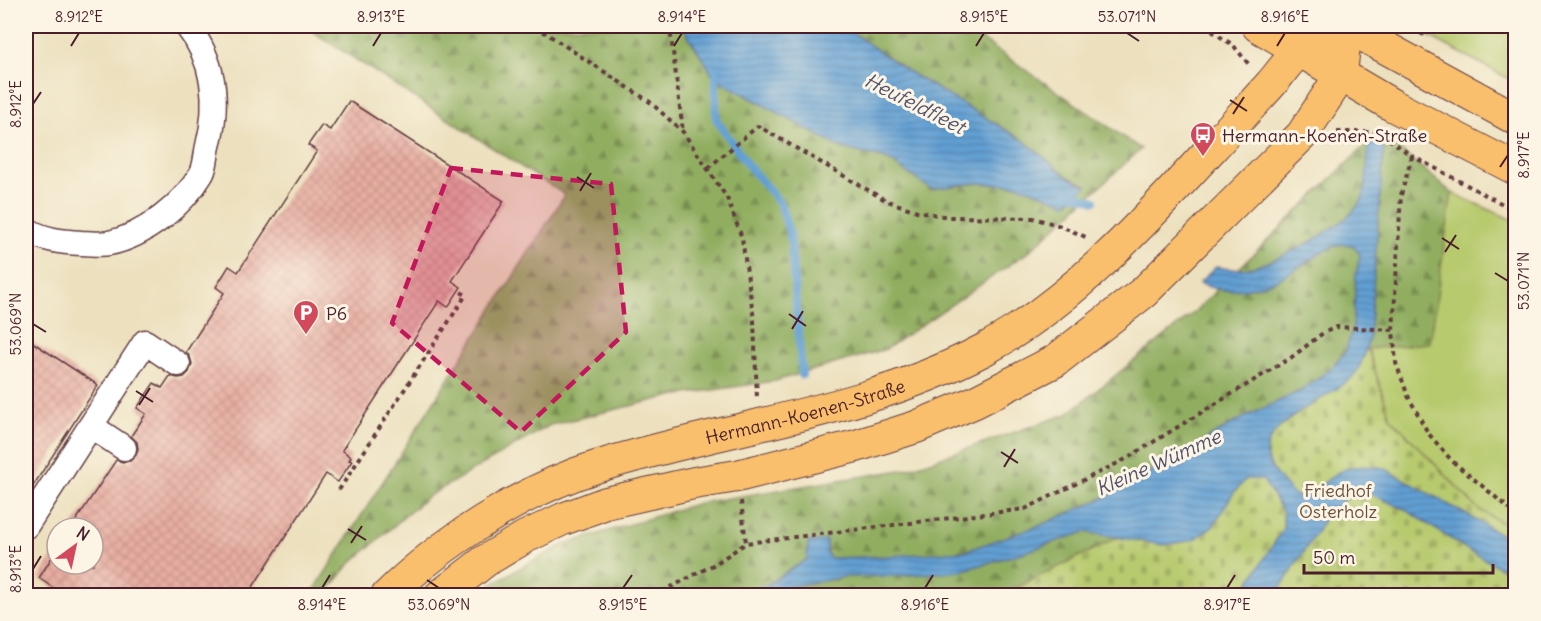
<svg xmlns="http://www.w3.org/2000/svg" width="1541" height="621" font-family="Delius,sans-serif">
	<style>
		.forest { fill: url(#forest-firs); stroke: #6e6646; stroke-width: 1.5 }
		.cemetery { fill: url(#cemetery-stones); stroke: #80744c; stroke-width: 1.5 }
		.park { fill: #b7ca6e; stroke: #80744c; stroke-width: 1.5 }
		.water { fill: url(#water-rules); stroke: #565f7f; stroke-width: 1.5 }
		.lines { fill: none; stroke-linecap: round; stroke-linejoin: round }
		.stream { stroke: #619fd3; stroke-width: 8 }
		.building { fill: url(#building-cross-hatch) }
		.minor-casing { stroke: #623c41; stroke-width: 27 }
		.major-casing { stroke: #623c41; stroke-width: 34 }
		.path { stroke: #623c41; stroke-width: 4; stroke-dasharray: 4.5 4.5; stroke-linecap: butt }
		.minor { stroke: #fff; stroke-width: 24 }
		.major { stroke: #f9bf6d; stroke-width: 32 }
		.marked { fill: #c2185b; fill-opacity: 0.2; stroke: #c2185b; stroke-width: 4.5; stroke-dasharray: 12 8; stroke-linejoin: round }
		.ticks { fill: none; stroke: #4a1f2b; stroke-width: 2 }
		.labels { text-anchor: middle; dominant-baseline: central; stroke-width: 6; stroke-linejoin: round; paint-order: stroke }
		.poi-label { font-size: 18px; fill: #4a1f2b; stroke: #fcf5e5; text-anchor: start }
		.street-label { font-size: 18px; fill: #4a1f2b; stroke: #fcf5e5 }
		.park-label { font-size: 18px; fill: #6b523f; stroke: #fcf5e5 }
		.water-label { font-size: 20px; font-style: italic; fill: #53526e; stroke: #fcf5e5 }
		.neatline { fill: none; stroke: #4a1f2b; stroke-width: 2 }
		.ticks-label { font-size: 15px; text-anchor: middle; fill: #4a1f2b }
	</style>
	<defs>
		<pattern id="forest-firs" width="22" height="20" patternUnits="userSpaceOnUse" patternTransform="scale(1.5)"><rect width="22" height="20" fill="#91ae61"/><path d="M5 1l3.5 6h-7zM16 11l3.5 6h-7z" fill="#788d50"/></pattern>
		<pattern id="cemetery-stones" width="16" height="16" patternUnits="userSpaceOnUse" patternTransform="scale(1.5)"><rect width="16" height="16" fill="#b7ca6e"/><path d="M2 7V4a2 2 0 0 1 4 0v3zM10 15v-3a2 2 0 0 1 4 0v3z" fill="#9fad5f"/></pattern>
		<pattern id="water-rules" width="6" height="5" patternUnits="userSpaceOnUse" patternTransform="scale(1.5)"><rect width="6" height="5" fill="#619fd3"/><path d="M0 2.5h6" fill="none" stroke="#5281ab"/></pattern>
		<pattern id="building-cross-hatch" width="8" height="8" patternUnits="userSpaceOnUse" patternTransform="scale(1.5)"><rect width="8" height="8" fill="#e7ada1"/><path d="M0 0l8 8M0 8l8-8" fill="none" stroke="#c8948b"/></pattern>
	</defs>
	<rect width="100%" height="100%" fill="#fcf5e5"/>
	<filter id="ink" filterUnits="userSpaceOnUse"><feTurbulence type="fractalNoise" baseFrequency=".0167" numOctaves="2"/><feDisplacementMap in="SourceGraphic" scale="12" xChannelSelector="R" yChannelSelector="G"/><feConvolveMatrix kernelMatrix="1 2 1 2 8 2 1 2 1" color-interpolation-filters="sRGB"/></filter>
	<filter id="wash" filterUnits="userSpaceOnUse"><feTurbulence type="fractalNoise" baseFrequency=".008" numOctaves="4" result="noise"/><feDisplacementMap in="SourceGraphic" scale="24" xChannelSelector="R" yChannelSelector="G"/><feGaussianBlur stdDeviation="1.35" result="paint"/><feColorMatrix in="noise" values="0 0 0 0 0 0 0 0 0 0 0 0 0 0 0 0 0 1.4 0 .05"/><feComposite in="paint" operator="in"/></filter>
	<g filter="url(#wash)">
		<rect width="100%" height="100%" fill="#ece0be"/>
		<!-- forest -->
		<g class="forest">
			<polygon points="304,26 682,26 715,78 841,148 887,159 931,189 976,183 1018,185 1067,203 1087,185 1068,177 1023,140 909,72 843,26 962,26 1141,149 1027,253 886,349 775,381 672,396 550,425 427,497 349,565 325,595 311,595 565,195"/>
			<polygon points="1379,132 1452,193 1430,344 1368,349 1329,372 1219,487 1002,595 477,596 496,581 563,545 699,503 907,469 1067,414 1190,316"/>
		</g>
		<!-- cemetery -->
		<polygon class="cemetery" points="1368,349 1390,417 1478,509 1515,530 1515,595 989,596 1002,595 1219,487 1329,372"/>
		<!-- park -->
		<g class="park">
			<polygon points="1410,26 1515,26 1515,82"/>
			<polygon points="1452,193 1515,221 1515,530 1478,509 1390,417 1368,349 1430,343"/>
		</g>
		<!-- water -->
		<g class="water">
			<polygon points="682,26 843,26 909,72 1023,140 1068,177 1087,186 1066,203 1018,185 976,183 931,189 887,159 841,148 715,78"/>
			<path d="M1369,140L1384,148L1369,339C1365,351 1363,364 1355,374C1338,396 1255,424 1268,459C1273,474 1285,485 1295,496C1316,494 1324,480 1341,471C1354,464 1370,466 1384,468L1515,542V576L1468,550L1406,510L1369,493L1346,498L1325,519L1276,595H1241L1283,529V512L1263,480L1246,479L1232,495L1214,525L1194,540L1164,545L1085,532L1019,554L960,571L898,576L845,577L754,593L807,559L808,542L826,540L827,554L831,558L890,556L965,551L1041,525L1112,494L1241,419L1302,390L1332,368L1346,351L1353,325L1356,274L1360,255C1356,249 1353,244 1346,244C1328,242 1293,275 1272,282C1258,287 1232,293 1217,289C1211,288 1205,285 1199,283L1216,267C1226,269 1238,270 1248,268C1276,263 1355,223 1363,196C1368,180 1367,157 1369,140Z"/>
		</g>
		<g class="lines">
			<!-- stream -->
			<g class="stream">
				<polyline points="716,70 716,119 747,164 780,203 790,234 802,375"/>
				<polyline points="1068,192 1095,201"/>
				<polyline points="748,596 763,589"/>
			</g>
		</g>
		<g id="blocks">
			<!-- building -->
			<g class="building">
				<polygon points="349,101 504,201 452,281 461,287 448,307 439,301 342,450 351,457 349,460 352,461 338,482 326,474 247,596 65,596 39,578 57,549 57,564 93,564 93,528 71,528 116,460 123,462 130,461 136,455 138,449 137,442 131,436 146,414 137,408 154,383 162,388 170,376 178,378 184,377 189,372 192,364 190,357 186,352 224,293 216,287 229,266 238,272 317,151 308,145 322,125 330,130"/>
				<polygon points="26,338 98,385 26,497"/>
			</g>
		</g>
	</g>
	<g filter="url(#ink)">
		<use href="#blocks" fill-opacity="0" stroke="#623c41" stroke-width="1.5"/>
		<g class="lines">
			<defs>
				<g id="minor">
					<path d="M26,229C42,240 62,242 82,243C91,243 101,245 109,243C145,236 184,204 202,173C206,165 206,154 208,146C219,103 215,61 187,26"/>
					<polyline points="91,426 124,448"/>
					<polyline points="26,526 145,342 178,364"/>
				</g>
				<g id="major">
					<polyline points="1258,26 1392,105 1516,169"/>
					<polyline points="1346,26 1516,119"/>
					<path id="s1" d="M387,596C440,543 525,489 596,467C725,426 863,414 985,349C1072,302 1146,220 1212,148C1231,127 1251,106 1270,85C1280,74 1289,59 1301,50C1314,40 1331,34 1346,26"/>
					<polyline points="440,596 485,561 525,537 563,519 606,503 694,483 737,476 856,446 916,427 975,402 1055,361 1144,292 1302,135 1341,75 1346,26"/>
				</g>
			</defs>
			<!-- minor casing -->
			<use href="#minor" class="minor-casing"/>
			<!-- major casing -->
			<use href="#major" class="major-casing"/>
			<!-- path -->
			<g class="path">
				<polyline points="535,26 650,102 683,132 727,198 742,238 754,320 757,399"/>
				<polyline points="654,26 671,36 683,132"/>
				<polyline points="1204,26 1233,45 1251,67"/>
				<polyline points="1422,36 1424,26"/>
				<polyline points="1337,132 1379,132 1412,156 1516,211"/>
				<polyline points="1412,156 1401,195 1393,330 1396,363 1408,396 1428,433 1452,461 1516,514"/>
				<polyline points="708,168 758,126 887,201 917,211 948,217 1033,218 1061,226 1088,238"/>
				<polyline points="339,490 466,295 459,291"/>
				<polyline points="741,501 746,543"/>
				<polyline points="654,596 715,564 746,543 1025,509 1124,460 1292,357 1323,333 1337,327 1393,330"/>
			</g>
			<!-- minor -->
			<use href="#minor" class="minor"/>
			<!-- major -->
			<use href="#major" class="major"/>
		</g>
	</g>
	<!-- marked area -->
	<path class="marked" d="M451,168L611,184L626,332L521,432L392,323Z"/>
	<!-- ticks -->
	<path class="ticks" d="M1127,33L1139,41M71,46L79,33M373,46L381,33M674,46L682,33M976,46L984,33M1277,46L1285,33M1230,100L1247,111M33,104L41,92M1233,114L1244,97M1500,167L1508,155M577,177L594,188M580,191L591,173M1442,238L1459,249M1445,252L1456,235M1495,273L1508,281M789,314L806,326M33,324L46,332M792,329L803,311M136,391L153,402M139,405L150,388M1001,452L1018,463M1004,467L1015,449M348,529L366,540M351,543L362,526M33,569L41,556M427,580L439,588M322,588L330,575M623,588L632,575M925,588L933,575M1227,588L1235,575"/>
	<!-- icons -->
	<defs>
		<symbol id="bus-pin" viewBox="-11 -11 22 30"><path d="M0 17L-7.5 6A9.5 9.5 0 1 1 7.5 6Z" fill="#d1495b" stroke="#fcf5e5"/><path d="M-5-6H5V4H4V6H2V4H-2V6H-4V4H-5ZM-3.5-4V0h7V-4ZM-3.5 1.2v1.5H-2V1.2ZM2 1.2v1.5H3.5V1.2Z" fill="#fff"/></symbol>
		<symbol id="parking-pin" viewBox="-11 -11 22 30"><path d="M0 17L-7.5 6A9.5 9.5 0 1 1 7.5 6Z" fill="#d1495b" stroke="#fcf5e5"/><path d="M-3.5-5.5H1a3.5 3.5 0 0 1 0 7H-1V5.5H-3.5ZM-1-3.4V-.6H.8a1.4 1.4 0 0 0 0-2.8Z" fill="#fff"/></symbol>
	</defs>
	<g fill-rule="evenodd">
		<use href="#bus-pin" x="1188" y="120" width="30" height="40"/>
		<use href="#parking-pin" x="291" y="298" width="30" height="40"/>
	</g>
	<g class="labels">
		<!-- poi labels -->
		<g class="poi-label">
			<text x="1222" y="135">Hermann-Koenen-Straße</text>
			<text x="326" y="313">P6</text>
		</g>
		<!-- street labels -->
		<g class="street-label">
			<text stroke="none"><textPath href="#s1" startOffset="464">Hermann-Koenen-Straße</textPath></text>
		</g>
		<!-- park labels -->
		<g class="park-label">
			<text x="1338" y="490">Friedhof<tspan x="1338" dy="21">Osterholz</tspan></text>
		</g>
		<!-- water labels -->
		<g class="water-label">
			<text transform="translate(915 103) rotate(27)">Heufeldfleet</text>
			<text transform="translate(1158 462) rotate(-24)">Kleine Wümme</text>
		</g>
	</g>
	<!-- margin -->
	<rect width="1541" height="621" fill="none" stroke="#fcf5e5" stroke-width="66"/>
	<!-- north arrow -->
	<g transform="translate(75 546) rotate(33)"><circle r="28" fill="#fcf5e5" stroke="#b59f9b" stroke-width="1.5"/>
	<path d="M0-4.5L10 22L0 15L-10 22Z" fill="#d1495b"/>
	<text y="-9" font-size="16" font-weight="bold" text-anchor="middle" fill="#4a1f2b">N</text>
	</g>
	<!-- scale -->
	<path d="M1304 564v9h189v-9" fill="none" stroke="#4a1f2b" stroke-width="3"/>
	<text x="1313" y="564" font-size="18" fill="#4a1f2b" stroke="#fcf5e5" stroke-width="4.5" paint-order="stroke">50 m</text>
	<rect x="33" y="33" width="1475" height="555" class="neatline"/>
	<g class="ticks-label">
		<text x="79" y="22">8.912°E</text>
		<text x="381" y="22">8.913°E</text>
		<text x="682" y="22">8.914°E</text>
		<text x="984" y="22">8.915°E</text>
		<text x="1127" y="22">53.071°N</text>
		<text x="1285" y="22">8.916°E</text>
		<text transform="translate(16 104) rotate(-90)" y="5">8.912°E</text>
		<text transform="translate(1524 155) rotate(-90)" y="5">8.917°E</text>
		<text transform="translate(1524 281) rotate(-90)" y="5">53.071°N</text>
		<text transform="translate(16 324) rotate(-90)" y="5">53.069°N</text>
		<text transform="translate(16 569) rotate(-90)" y="5">8.913°E</text>
		<text x="322" y="610">8.914°E</text>
		<text x="439" y="610">53.069°N</text>
		<text x="623" y="610">8.915°E</text>
		<text x="925" y="610">8.916°E</text>
		<text x="1227" y="610">8.917°E</text>
	</g>
</svg>
